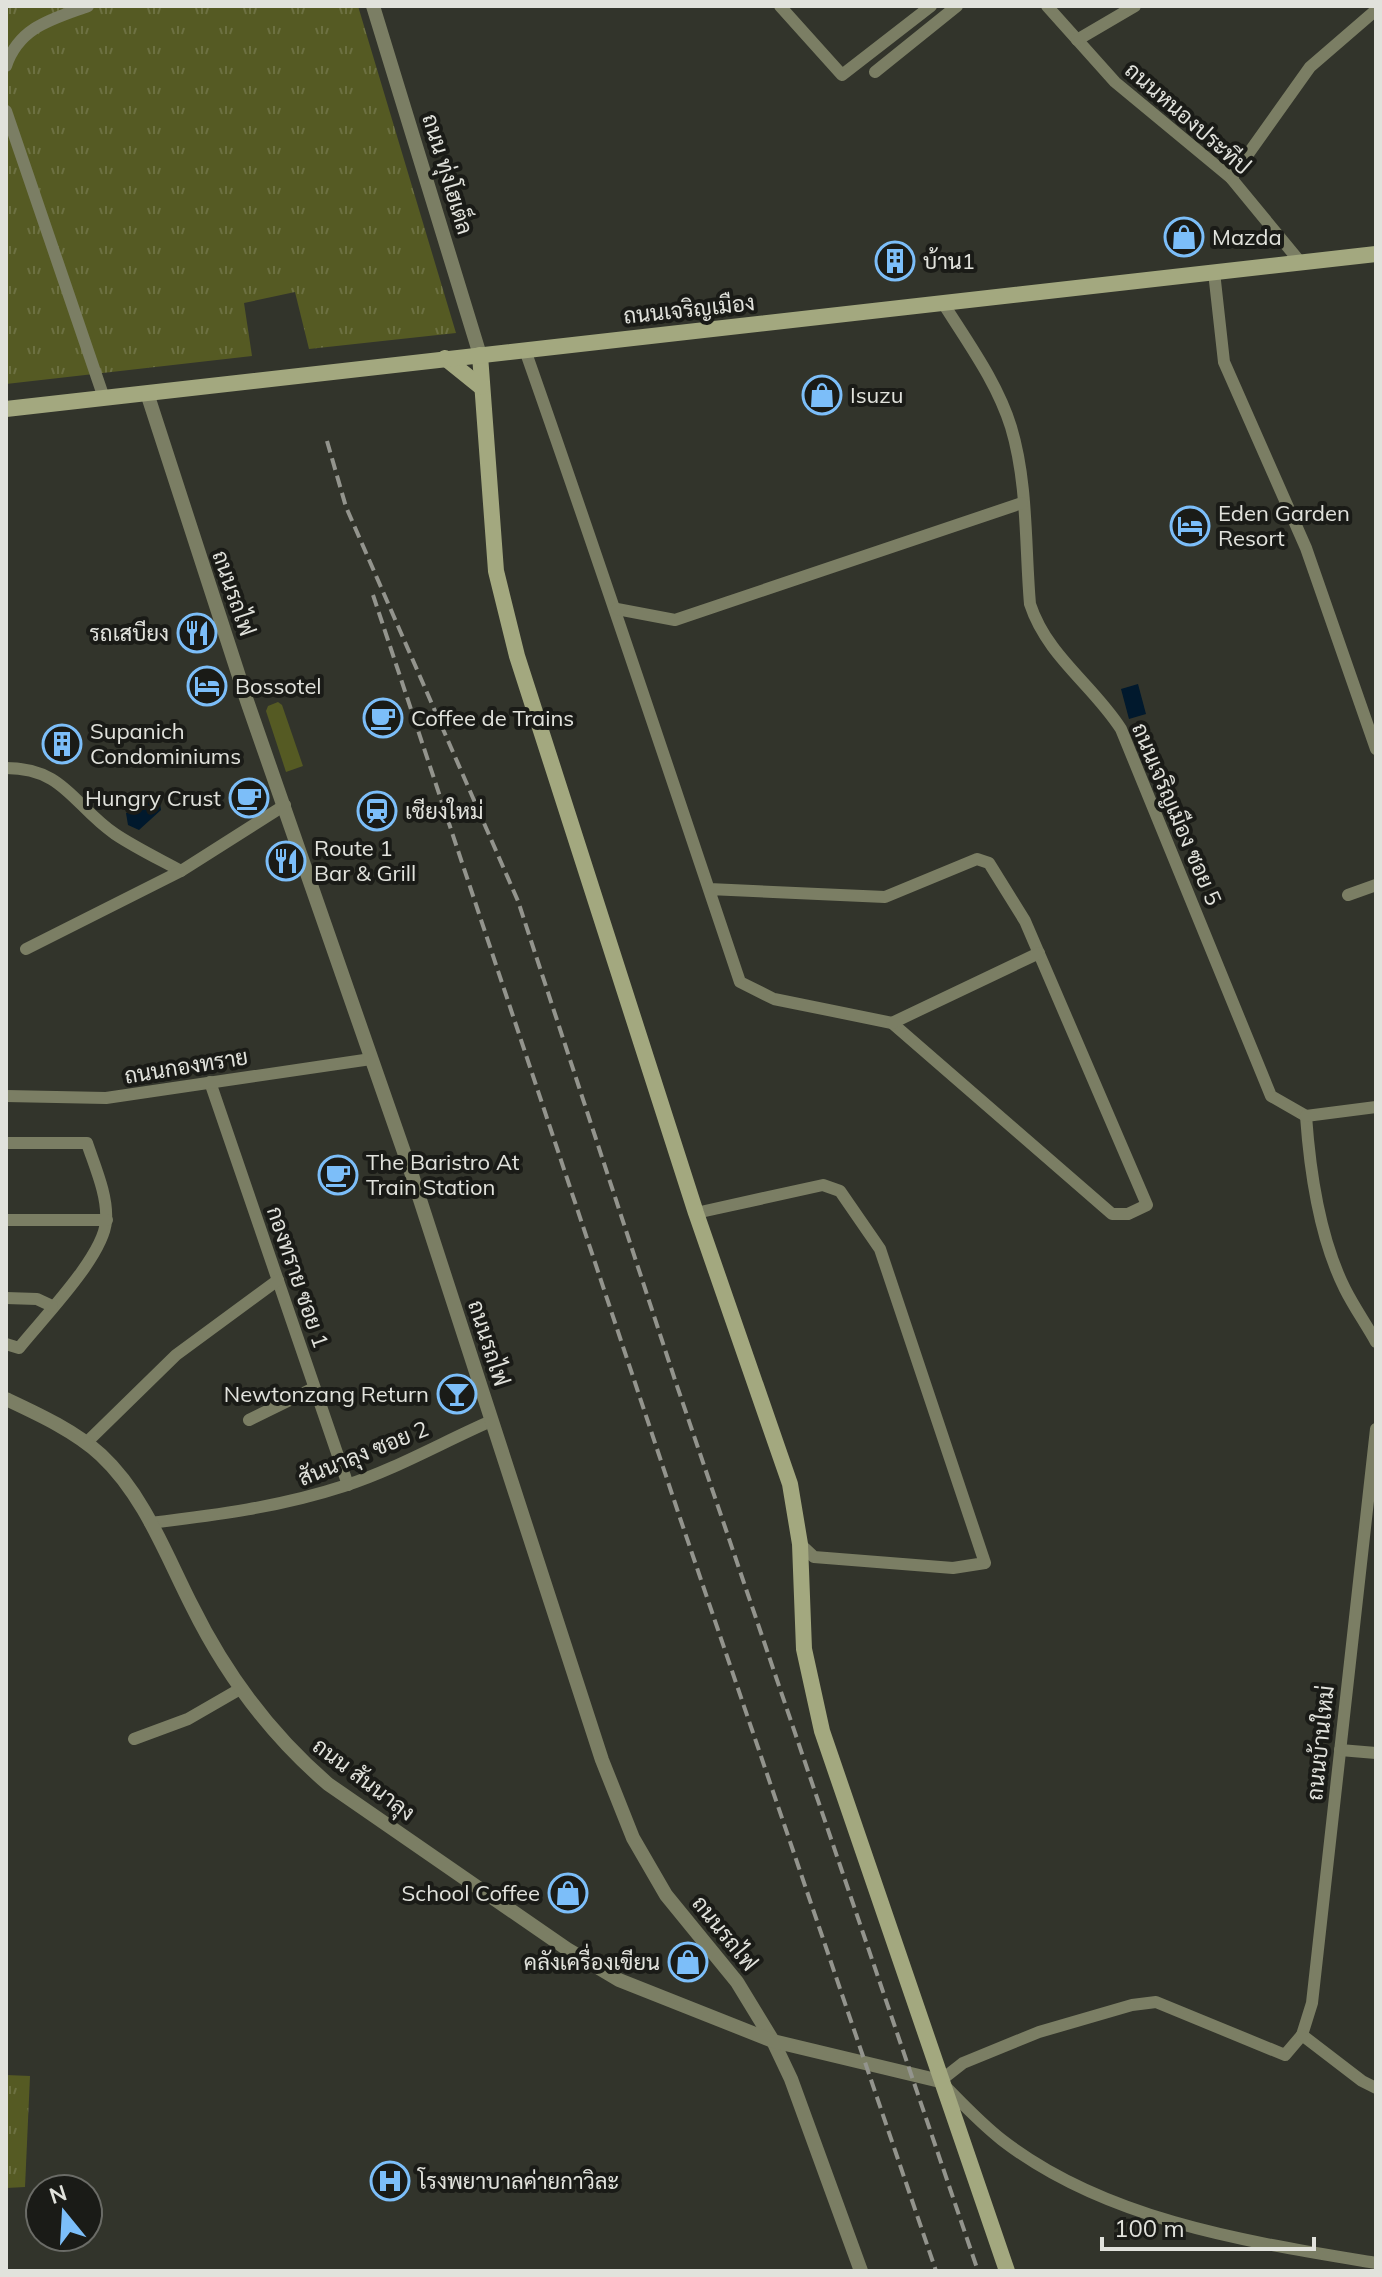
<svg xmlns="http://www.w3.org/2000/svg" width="1382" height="2277" font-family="Mulish,Sarabun,sans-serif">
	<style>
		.grass { fill: url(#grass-tufts) }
		.garden { fill: #555a23 }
		.water { fill: #01192d }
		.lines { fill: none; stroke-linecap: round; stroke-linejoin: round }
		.minor { stroke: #7b7e64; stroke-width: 12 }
		.tertiary { stroke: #7b7e64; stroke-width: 14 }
		.secondary { stroke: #a3a87f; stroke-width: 16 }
		.rail { stroke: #93948d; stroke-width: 4; stroke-dasharray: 12 6; stroke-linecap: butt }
		.labels { text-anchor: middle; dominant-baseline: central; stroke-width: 8; stroke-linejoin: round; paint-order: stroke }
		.street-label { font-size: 22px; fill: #e1e2dc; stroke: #1a1b17 }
		.poi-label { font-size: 22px; fill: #e1e2dc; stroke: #1a1b17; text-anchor: start }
	</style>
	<defs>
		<pattern id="grass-tufts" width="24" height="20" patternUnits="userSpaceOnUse" patternTransform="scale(2)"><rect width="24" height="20" fill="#555a23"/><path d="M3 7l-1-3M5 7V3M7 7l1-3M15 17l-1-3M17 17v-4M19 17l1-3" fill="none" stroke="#6d7142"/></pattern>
	</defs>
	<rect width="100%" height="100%" fill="#32342b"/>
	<!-- grass -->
	<g class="grass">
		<polygon points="6,6 358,6 456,333 309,349 295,292 244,303 252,356 6,384"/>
		<polygon points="6,2075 30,2076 25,2187 6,2188"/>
	</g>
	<!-- garden -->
	<polygon class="garden" points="278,702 282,705 303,766 286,772 266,711 268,706"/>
	<!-- water -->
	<g class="water">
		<polygon points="1138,684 1146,714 1129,719 1121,689"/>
		<polygon points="150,797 159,798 161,810 139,830 128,825 126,813 141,809"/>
	</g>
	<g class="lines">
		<!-- minor -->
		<g class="minor">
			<polyline points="780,6 842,75 931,6"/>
			<polyline points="1047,6 1115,82 1231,178 1301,263"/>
			<polyline points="1077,40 1135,6"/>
			<path d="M6,66C19,27 52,19 88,6"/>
			<polyline points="875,72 957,6"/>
			<polyline points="6,111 104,398"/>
			<polyline points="1231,178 1310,67 1376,10"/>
			<polyline points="1214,272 1224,362 1306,548 1376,749"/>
			<path d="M943,303C968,343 997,382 1011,427C1028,483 1025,547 1030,604C1047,656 1093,685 1121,729L1271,1096L1306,1116"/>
			<path d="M525,350C599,560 669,771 740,982L774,999L892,1023L1112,1214H1128L1147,1205L1025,921L989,863L977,859L885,897L709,889"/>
			<polyline points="617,609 675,620 1022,503"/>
			<path d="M6,768C64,768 73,805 115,834C136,848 159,859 181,871"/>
			<polyline points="1348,895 1376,885"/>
			<polyline points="26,949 181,871 285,805"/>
			<polyline points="892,1023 1039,953"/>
			<polyline points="210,1082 348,1485"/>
			<polyline points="6,1096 106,1098 371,1059"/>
			<path d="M1306,1116C1310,1173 1319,1237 1345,1289C1354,1307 1366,1324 1376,1342"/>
			<polyline points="1306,1116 1376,1107"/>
			<path d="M6,1143H87C95,1167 108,1196 106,1221C104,1256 42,1319 19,1348L6,1344"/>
			<polyline points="696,1213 823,1185 840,1191 880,1249 985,1563 953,1568 814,1557 800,1544"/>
			<polyline points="6,1220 107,1220"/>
			<polyline points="6,1298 37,1299 52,1306"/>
			<polyline points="249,1420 314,1388"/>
			<path d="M1376,1429L1312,2003L1302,2035L1285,2055L1156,2002L1132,2005L1039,2032L963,2063L940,2081C960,2101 979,2122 1002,2140C1107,2221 1249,2242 1376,2263"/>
			<polyline points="86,1443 176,1355 278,1280"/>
			<path d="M150,1523C216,1515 280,1507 344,1486C394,1470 443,1442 491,1421"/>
			<polyline points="134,1739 188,1719 240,1689"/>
			<polyline points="1340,1750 1376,1753"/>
			<polyline points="1302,2035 1362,2081 1376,2088"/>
		</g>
		<!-- tertiary -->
		<g class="tertiary">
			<polyline points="373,6 480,355"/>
			<polyline points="147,393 247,701 412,1175 602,1760 633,1838 666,1895 737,1982 773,2041 791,2079 861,2271"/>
			<path d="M6,1399C38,1414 75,1431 101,1455C144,1495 166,1555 192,1606C226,1675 270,1734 328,1784L567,1949L619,1980L773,2041L940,2081"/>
		</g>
		<!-- secondary -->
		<g class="secondary">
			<polyline points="480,355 496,571 517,656 696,1213 790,1484 800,1544 804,1649 822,1731 1007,2271"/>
			<polyline points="445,358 481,387"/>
			<polyline points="6,409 1376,254"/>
		</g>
		<!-- rail -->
		<g class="rail">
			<polyline points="327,441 346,507 518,901 675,1380 978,2271"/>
			<polyline points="373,595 680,1518 936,2271"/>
		</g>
	</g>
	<!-- icons -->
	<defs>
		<symbol id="shop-ring" viewBox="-11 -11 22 22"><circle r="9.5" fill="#1a1b17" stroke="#7cbef9" stroke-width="1.5"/><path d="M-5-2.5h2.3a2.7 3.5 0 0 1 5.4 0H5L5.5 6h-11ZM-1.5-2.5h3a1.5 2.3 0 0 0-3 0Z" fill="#7cbef9"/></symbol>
		<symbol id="building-ring" viewBox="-11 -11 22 22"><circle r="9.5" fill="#1a1b17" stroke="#7cbef9" stroke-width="1.5"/><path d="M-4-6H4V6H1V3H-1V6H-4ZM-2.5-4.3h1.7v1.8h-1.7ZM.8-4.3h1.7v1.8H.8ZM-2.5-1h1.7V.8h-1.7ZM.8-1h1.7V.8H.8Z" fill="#7cbef9"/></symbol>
		<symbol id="hotel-ring" viewBox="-11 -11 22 22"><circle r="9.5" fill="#1a1b17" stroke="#7cbef9" stroke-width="1.5"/><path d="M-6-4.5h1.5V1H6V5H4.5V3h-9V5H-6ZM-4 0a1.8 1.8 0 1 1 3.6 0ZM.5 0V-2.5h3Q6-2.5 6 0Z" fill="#7cbef9"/></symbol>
		<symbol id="restaurant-ring" viewBox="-11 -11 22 22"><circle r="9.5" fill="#1a1b17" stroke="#7cbef9" stroke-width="1.5"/><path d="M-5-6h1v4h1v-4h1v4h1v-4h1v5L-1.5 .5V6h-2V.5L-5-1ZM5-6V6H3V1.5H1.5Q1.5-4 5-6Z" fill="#7cbef9"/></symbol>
		<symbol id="cafe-ring" viewBox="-11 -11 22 22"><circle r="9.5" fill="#1a1b17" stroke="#7cbef9" stroke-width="1.5"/><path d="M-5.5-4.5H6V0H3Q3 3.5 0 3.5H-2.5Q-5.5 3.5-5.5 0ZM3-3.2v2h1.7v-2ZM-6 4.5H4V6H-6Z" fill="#7cbef9"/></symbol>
		<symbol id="station-ring" viewBox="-11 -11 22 22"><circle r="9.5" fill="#1a1b17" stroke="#7cbef9" stroke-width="1.5"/><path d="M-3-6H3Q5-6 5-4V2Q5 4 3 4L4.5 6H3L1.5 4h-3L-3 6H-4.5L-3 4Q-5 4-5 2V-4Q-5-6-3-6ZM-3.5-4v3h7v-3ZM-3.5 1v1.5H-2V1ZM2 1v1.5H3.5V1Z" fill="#7cbef9"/></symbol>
		<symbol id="bar-ring" viewBox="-11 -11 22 22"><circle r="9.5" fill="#1a1b17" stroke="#7cbef9" stroke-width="1.5"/><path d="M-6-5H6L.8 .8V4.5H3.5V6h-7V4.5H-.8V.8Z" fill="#7cbef9"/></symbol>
		<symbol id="hospital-ring" viewBox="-11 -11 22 22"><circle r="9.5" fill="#1a1b17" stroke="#7cbef9" stroke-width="1.5"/><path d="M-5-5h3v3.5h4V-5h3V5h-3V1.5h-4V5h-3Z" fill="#7cbef9"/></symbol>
	</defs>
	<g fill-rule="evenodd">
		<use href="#shop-ring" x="1162" y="215" width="44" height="44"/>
		<use href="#building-ring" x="873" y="239" width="44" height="44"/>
		<use href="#shop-ring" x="800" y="373" width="44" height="44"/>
		<use href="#hotel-ring" x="1168" y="504" width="44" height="44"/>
		<use href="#restaurant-ring" x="175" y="611" width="44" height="44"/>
		<use href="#hotel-ring" x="185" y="664" width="44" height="44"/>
		<use href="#cafe-ring" x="361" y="696" width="44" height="44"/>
		<use href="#building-ring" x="40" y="722" width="44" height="44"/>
		<use href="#cafe-ring" x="227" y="776" width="44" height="44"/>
		<use href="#station-ring" x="355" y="789" width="44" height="44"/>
		<use href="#restaurant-ring" x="264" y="839" width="44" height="44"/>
		<use href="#cafe-ring" x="316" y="1153" width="44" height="44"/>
		<use href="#bar-ring" x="435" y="1372" width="44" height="44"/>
		<use href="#shop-ring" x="546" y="1871" width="44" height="44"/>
		<use href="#shop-ring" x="666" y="1940" width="44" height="44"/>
		<use href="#hospital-ring" x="368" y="2159" width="44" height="44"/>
	</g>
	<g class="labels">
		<!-- street labels -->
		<g class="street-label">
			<text transform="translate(1188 118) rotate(41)">ถนนหนองประทีป</text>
			<text transform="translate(448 174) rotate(73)">ถนน ทุ่งโฮเต็ล</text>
			<text transform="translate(689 309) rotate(-6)">ถนนเจริญเมือง</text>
			<text transform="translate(234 593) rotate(71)">ถนนรถไฟ</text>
			<text transform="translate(1177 814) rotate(67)">ถนนเจริญเมือง ซอย 5</text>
			<text transform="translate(186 1066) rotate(-9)">ถนนกองทราย</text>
			<text transform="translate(298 1277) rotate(71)">กองทราย ซอย 1</text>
			<text transform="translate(489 1343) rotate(72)">ถนนรถไฟ</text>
			<text transform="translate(363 1453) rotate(-22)">สันนาลุง ซอย 2</text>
			<text transform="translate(1320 1743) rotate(-84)">ถนนบ้านใหม่</text>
			<text transform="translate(364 1779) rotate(37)">ถนน สันนาลุง</text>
			<text transform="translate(725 1933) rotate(51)">ถนนรถไฟ</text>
		</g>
		<!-- poi labels -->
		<g class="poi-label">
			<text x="1212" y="237">Mazda</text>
			<text x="923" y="261">บ้าน1</text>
			<text x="850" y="395">Isuzu</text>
			<text x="1218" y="513">Eden Garden<tspan x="1218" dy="25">Resort</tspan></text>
			<text x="169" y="633" text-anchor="end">รถเสบียง</text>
			<text x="235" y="686">Bossotel</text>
			<text x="411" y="718">Coffee de Trains</text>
			<text x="90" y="731">Supanich<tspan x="90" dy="25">Condominiums</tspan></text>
			<text x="221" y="798" text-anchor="end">Hungry Crust</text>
			<text x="405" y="811">เชียงใหม่</text>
			<text x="314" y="848">Route 1<tspan x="314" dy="25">Bar &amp; Grill</tspan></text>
			<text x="366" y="1162">The Baristro At<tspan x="366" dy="25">Train Station</tspan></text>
			<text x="429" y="1394" text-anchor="end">Newtonzang Return</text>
			<text x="540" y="1893" text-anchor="end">School Coffee</text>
			<text x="660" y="1962" text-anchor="end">คลังเครื่องเขียน</text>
			<text x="418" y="2181">โรงพยาบาลค่ายกาวิละ</text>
		</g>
	</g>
	<!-- border -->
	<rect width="1382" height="2277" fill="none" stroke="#e1e2dc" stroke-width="16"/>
	<!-- north arrow -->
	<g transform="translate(64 2213) rotate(342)"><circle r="38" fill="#1a1b17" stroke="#6a6b66" stroke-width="2"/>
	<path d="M0-6L14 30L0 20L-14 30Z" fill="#7cbef9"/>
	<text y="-12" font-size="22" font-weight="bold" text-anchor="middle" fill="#e1e2dc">N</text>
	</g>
	<!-- scale -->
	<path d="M1102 2237v12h212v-12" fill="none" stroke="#e1e2dc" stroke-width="4"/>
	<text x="1114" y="2237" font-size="24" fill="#e1e2dc" stroke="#1a1b17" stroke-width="6" paint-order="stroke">100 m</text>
</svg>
